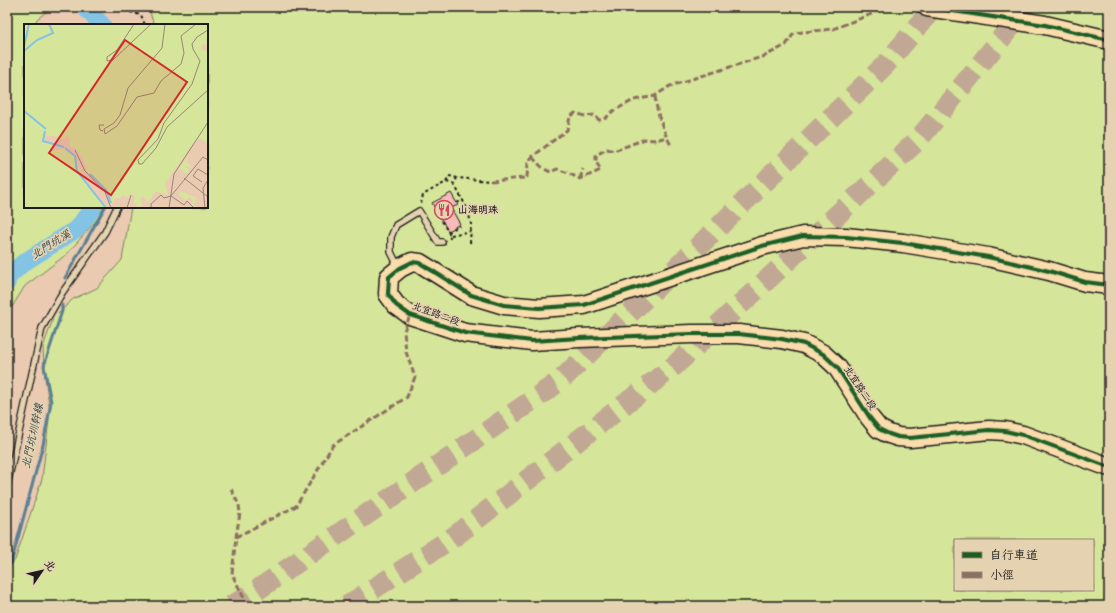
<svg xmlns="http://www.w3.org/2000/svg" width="1116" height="613" font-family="Kalam,'LXGW WenKai TC',sans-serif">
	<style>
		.green { fill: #d5e599; stroke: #78805a; fill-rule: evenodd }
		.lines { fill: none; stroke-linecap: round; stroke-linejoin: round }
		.stream { stroke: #5a8093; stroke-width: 3 }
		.river { stroke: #83c3e3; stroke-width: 18 }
		.building { fill: #f6bab8; stroke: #1c1c1c }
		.motorway-tunnel { stroke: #c1a894; stroke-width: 21; stroke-dasharray: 21 10; stroke-linecap: butt }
		.service-casing { stroke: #1c1c1c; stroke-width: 8 }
		.primary-casing { stroke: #1c1c1c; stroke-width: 21 }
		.path { stroke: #1c1c1c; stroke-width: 2; stroke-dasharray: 3 3; stroke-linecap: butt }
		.service { stroke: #e5d2b0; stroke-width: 5.5 }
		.primary { stroke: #faddab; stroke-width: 18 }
		.quiet { stroke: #8d6e63; stroke-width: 3; stroke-dasharray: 6 3; stroke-linecap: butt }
		.cycleway-casing { stroke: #e5d2b0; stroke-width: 6 }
		.cycleway { stroke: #1b5e20; stroke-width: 4 }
		.labels { text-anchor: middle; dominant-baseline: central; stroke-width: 3.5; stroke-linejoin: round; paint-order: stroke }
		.poi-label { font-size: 10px; font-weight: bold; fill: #1c1c1c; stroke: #e5d2b0; text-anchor: start }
		.street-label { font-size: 10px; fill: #1c1c1c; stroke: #e5d2b0 }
		.water-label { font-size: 11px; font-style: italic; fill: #36464e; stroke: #e5d2b0 }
		.inset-river { fill: none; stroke: #83c3e3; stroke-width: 2 }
		.inset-road { fill: none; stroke: #988576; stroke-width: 1 }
		.view { fill: #d62828; fill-opacity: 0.15; stroke: #d62828; stroke-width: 2 }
		.inset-edge { fill: none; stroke: #1c1c1c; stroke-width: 2 }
	</style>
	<rect width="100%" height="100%" fill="#eacbb2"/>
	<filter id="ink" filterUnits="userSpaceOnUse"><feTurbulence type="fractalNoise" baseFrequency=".025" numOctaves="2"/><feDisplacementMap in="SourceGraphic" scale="8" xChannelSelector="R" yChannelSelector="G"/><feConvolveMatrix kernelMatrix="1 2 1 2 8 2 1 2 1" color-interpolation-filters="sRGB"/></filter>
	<g filter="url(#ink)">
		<!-- green -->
		<g class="green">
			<polygon points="7,7 52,7 36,20 38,25 25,25 25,207 104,207 100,216 67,254 25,286 7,315"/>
			<path d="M150,7H1109V606H7V570L15,560L42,479L50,411L44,371L43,347L53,319L73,299L97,288L122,260L131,207H207V25H154L151,16ZM955,540H1093V590H955Z"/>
		</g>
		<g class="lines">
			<!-- stream -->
			<g class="stream">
				<polyline points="65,278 105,207"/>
				<polyline points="7,570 12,560 43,445 51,402 44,366 62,311 62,305"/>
			</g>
			<!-- river -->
			<g class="river">
				<polyline points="85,7 102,25"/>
				<polyline points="7,282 8,277 23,263 78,228 93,207"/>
			</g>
		</g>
		<!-- building -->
		<polygon class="building" points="451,193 458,205 451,208 460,224 448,231 432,203"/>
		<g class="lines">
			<!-- motorway-tunnel -->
			<g class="motorway-tunnel">
				<polyline points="231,606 250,595 560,381 886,64 934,7"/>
				<polyline points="347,606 455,536 674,366 918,140 1027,7"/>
			</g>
			<defs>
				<g id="service">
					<polyline points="398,266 391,252 391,237 396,225 419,211 438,242 442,242"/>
					<polyline points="7,486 42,328 62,293 105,232 117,207"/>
				</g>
				<g id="primary">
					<polyline points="927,7 1045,25 1109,40"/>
					<polyline points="1109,285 1085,282 1049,271 988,257 903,243 846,237 803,236 762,246 584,305 539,308 504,305 471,295 420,263 412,262 400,268 389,277 388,294 396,305 410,315 465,333 532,341 579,338 692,334 739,334 782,339 804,344 823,354 837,367 870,418 879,429 889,434 898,437 910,438 989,430 1005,431 1023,435 1109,467"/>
				</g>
			</defs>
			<!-- service casing -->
			<use href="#service" class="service-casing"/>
			<!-- primary casing -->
			<use href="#primary" class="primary-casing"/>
			<!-- path -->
			<g class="path">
				<polyline points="120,7 122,10 141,15 145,25"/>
				<polyline points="446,182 450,176 457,178"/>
				<polyline points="454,184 468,210 471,224 470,244"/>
				<polyline points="457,203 463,200"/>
				<polyline points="421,204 423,195 446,182 454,184 457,178 491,181"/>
				<polyline points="442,221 448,232 451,235 449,240"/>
				<polyline points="448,232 459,226 459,225"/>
				<polyline points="451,235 471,231"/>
			</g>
			<!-- service -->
			<use href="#service" class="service"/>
			<!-- primary -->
			<use href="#primary" class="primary"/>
			<!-- quiet -->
			<g class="quiet">
				<path d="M655,96C657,114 663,131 672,147"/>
				<path d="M532,157C539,164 542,169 551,172L557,169L568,173L580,179L601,170L596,162V155L607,149L614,151L632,144L645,139L655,140L667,137"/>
				<polyline points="580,179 583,169"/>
				<polyline points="491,181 524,178 527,177 528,163 532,157 567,130 570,117 575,113 585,116 594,115 599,120 606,118 613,111 634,100 655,96 670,86 765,56 786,45 794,33 833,29 874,13 881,7"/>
				<polyline points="231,489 239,505 240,513 236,537 232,574 248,606"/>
				<polyline points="236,537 296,506 333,445 407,397 415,377 406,352 404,331 410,315"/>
			</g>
			<defs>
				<g id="cycleway">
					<polyline points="927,7 1045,25 1109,40"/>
					<polyline points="1109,285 1085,282 1049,271 988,257 903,243 846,237 803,236 762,246 584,305 539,308 504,305 471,295 420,263 412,262 400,268 389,277 388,294 396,305 410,315 465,333 532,341 579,338 692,334 739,334 782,339 804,344 823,354 837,367 870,418 879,429 889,434 898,437 910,438 989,430 1005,431 1023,435 1109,467"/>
				</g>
			</defs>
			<!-- cycleway casing -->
			<use href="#cycleway" class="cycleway-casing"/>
			<!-- cycleway -->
			<use href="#cycleway" class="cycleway"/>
		</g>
	</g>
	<!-- icons -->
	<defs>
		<symbol id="restaurant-ring" viewBox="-11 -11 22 22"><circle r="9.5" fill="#e5d2b0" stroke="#d1495b" stroke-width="1.5"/><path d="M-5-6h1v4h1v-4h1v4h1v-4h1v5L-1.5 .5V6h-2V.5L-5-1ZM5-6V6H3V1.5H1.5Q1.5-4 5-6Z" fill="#d1495b"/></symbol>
	</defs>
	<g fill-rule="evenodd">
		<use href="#restaurant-ring" x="433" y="199" width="22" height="22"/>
	</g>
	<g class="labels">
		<!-- poi labels -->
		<g class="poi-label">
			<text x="458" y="210">山海明珠</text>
		</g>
		<!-- street labels -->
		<g class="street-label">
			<text transform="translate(436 314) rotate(20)">北宜路二段</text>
			<text transform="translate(860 388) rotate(57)">北宜路二段</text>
		</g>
		<!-- water labels -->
		<g class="water-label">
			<text transform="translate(51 245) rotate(-32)">北門坑溪</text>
			<text transform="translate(33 436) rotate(-78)">北門坑圳幹線</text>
		</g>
	</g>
	<!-- overview -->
	<g transform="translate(24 24)">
		<rect width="184" height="184" fill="#eacbb2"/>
		<path d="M0,0H184V21L180,20L177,23L178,26L184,27V120L176,114L165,125L141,160L144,171L132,167L125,178L119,173L116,175L119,182L113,183L110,179L111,172L106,170L105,174L98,171L97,174H91L87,182V171L84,170L76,158L63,148L59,135L51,124L46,123L45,113L42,112L40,116L31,112H21L20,119H28L29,127L39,125L51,130L58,151L71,172L84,184H0ZM165,130L163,138L168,143L160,142L166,146L163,150L155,145ZM156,167L173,174L169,181L171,184L167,181L169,176L165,173L162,176L155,171Z" fill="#d5e599"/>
		<path class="inset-river" d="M0,23L5,0M0,27L13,16L29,9L25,0M0,87L22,105M21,107L19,117L40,123M41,124L51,132L53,147L82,184M66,150L82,166L87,179"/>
		<path class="inset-road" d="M110,0L93,26L83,33V37L89,36L127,0M141,0L138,24L104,64L96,91L90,99L80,105L81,110L93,102L113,73L130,69L137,57L157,40L160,29L157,12L172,0M184,6L173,13L168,20L169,25L176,37L168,60L140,99L134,115L114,136L115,140H118L132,124L143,103L184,66M79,107L76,106L75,101H80M51,126L61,147L81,168L87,184M160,154L184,173M178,158L169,152L174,145L184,151M147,172L160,181L163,177L170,184M103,184L107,171M127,184V180L137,171L140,174L147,172L179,133L184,136M145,184L150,150L184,98M181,184L179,164L184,156"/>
		<path class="view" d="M101,16L163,58L87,171L25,129Z"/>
		<rect width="184" height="184" class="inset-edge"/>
	</g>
	<!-- margin -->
	<rect width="1116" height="613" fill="none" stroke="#e5d2b0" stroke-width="24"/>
	<rect x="12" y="12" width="1092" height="589" fill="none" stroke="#1c1c1c" stroke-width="1.5" filter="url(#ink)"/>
	<!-- legend -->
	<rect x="954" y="539" width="140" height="52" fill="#e5d2b0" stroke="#958975"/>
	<rect x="962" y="552" width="20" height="6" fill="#1b5e20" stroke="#958975"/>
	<text x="990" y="559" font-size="12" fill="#1c1c1c">自行車道</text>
	<rect x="962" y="572" width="20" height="6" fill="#8d6e63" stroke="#958975"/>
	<text x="990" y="579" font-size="12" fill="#1c1c1c">小徑</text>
	<!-- north arrow -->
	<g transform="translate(42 571) rotate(56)" stroke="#e5d2b0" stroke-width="3" paint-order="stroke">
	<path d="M0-3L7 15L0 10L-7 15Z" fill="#1c1c1c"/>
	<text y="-6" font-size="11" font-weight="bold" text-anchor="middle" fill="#1c1c1c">北</text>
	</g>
</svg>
